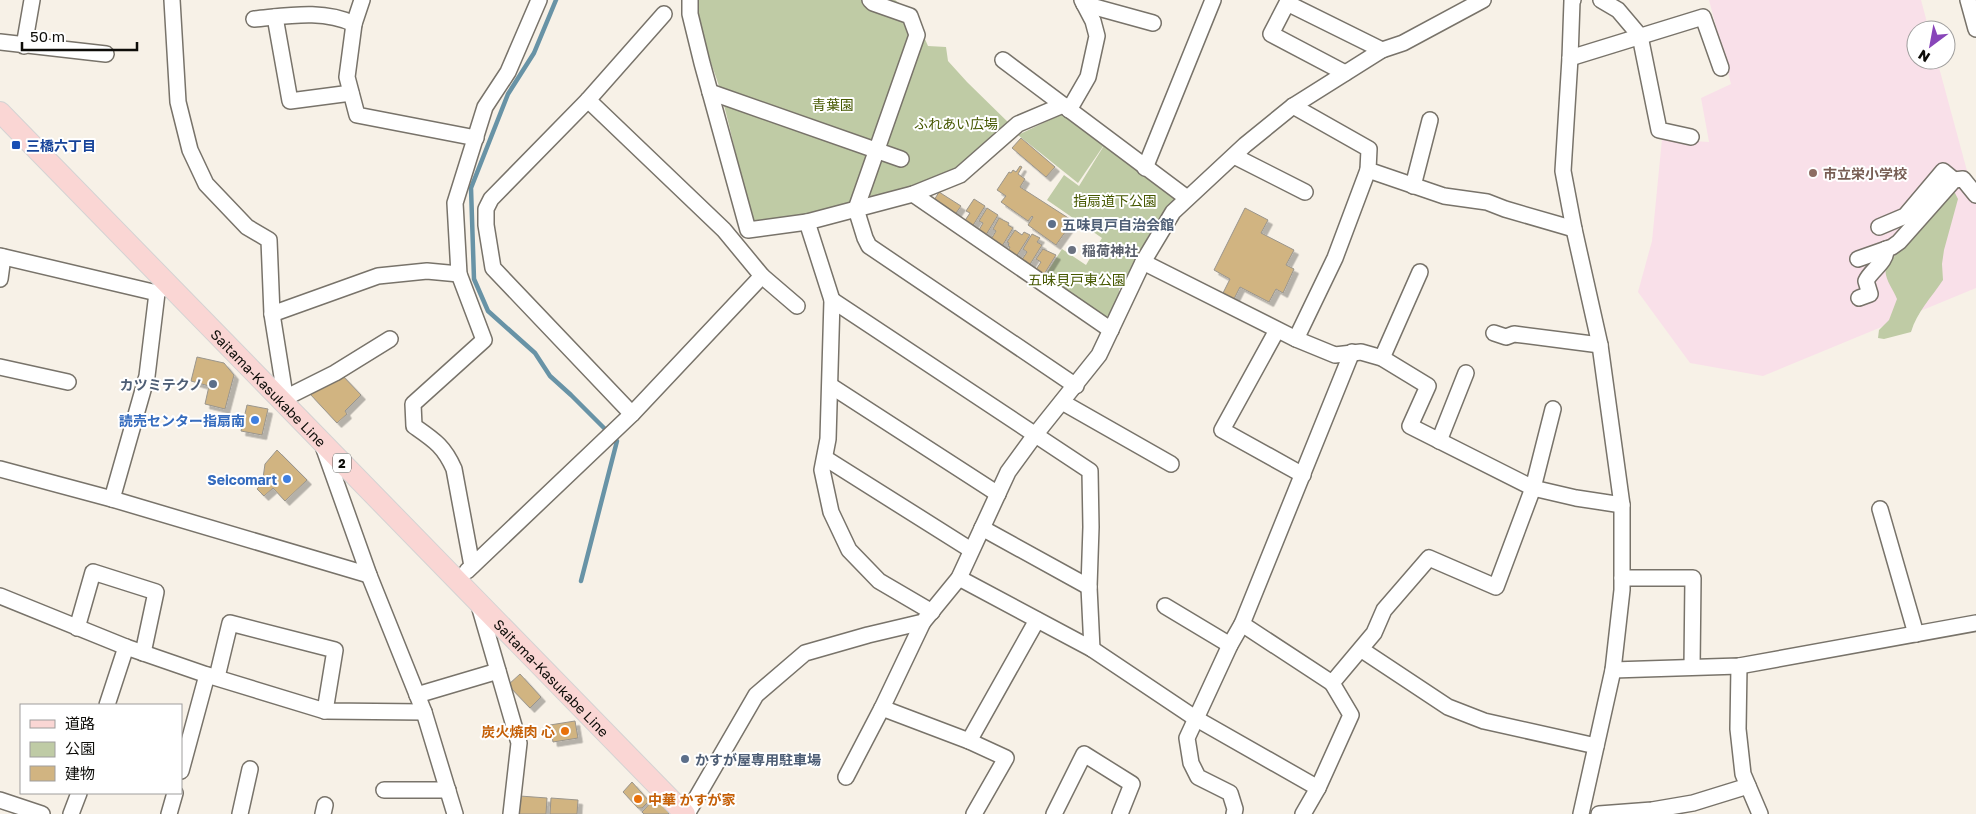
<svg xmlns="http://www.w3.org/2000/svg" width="1976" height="814" font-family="'Golos Text','Noto Sans JP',sans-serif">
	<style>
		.education { fill: #f9e0e9 }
		.green { fill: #bfcba5 }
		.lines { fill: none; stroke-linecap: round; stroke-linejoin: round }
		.stream { stroke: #6893a6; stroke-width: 4.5 }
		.building { fill: #d1b481; stroke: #9a958c; filter: url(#shadow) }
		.minor-casing { stroke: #78736a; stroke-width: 18 }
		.major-casing { stroke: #d4d3d3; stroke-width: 22 }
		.minor { stroke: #fff; stroke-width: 15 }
		.major { stroke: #fad6d4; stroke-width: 20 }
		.transit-dot { fill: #1a4fb4; stroke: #fff; stroke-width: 2 }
		.education-dot { fill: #8d6e63; stroke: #fff; stroke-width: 2 }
		.service-dot { fill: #5c6f8a; stroke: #fff; stroke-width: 2 }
		.worship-dot { fill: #6b7280; stroke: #fff; stroke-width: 2 }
		.shop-dot { fill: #3f7fe0; stroke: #fff; stroke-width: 2 }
		.food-dot { fill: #e8710a; stroke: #fff; stroke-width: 2 }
		.labels { text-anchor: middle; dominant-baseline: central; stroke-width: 4; stroke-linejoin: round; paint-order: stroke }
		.shield { fill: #fff; stroke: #565653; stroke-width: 1 }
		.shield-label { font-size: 12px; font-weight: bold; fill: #0e0d09 }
		.park-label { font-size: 14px; fill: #465800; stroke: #fff }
		.transit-label { font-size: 14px; font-weight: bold; fill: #164399; stroke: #fff; text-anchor: start }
		.education-label { font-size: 14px; font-weight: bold; fill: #785e54; stroke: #fff; text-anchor: start }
		.service-label { font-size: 14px; font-weight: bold; fill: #4e5e75; stroke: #fff; text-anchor: start }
		.worship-label { font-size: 14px; font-weight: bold; fill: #5b616d; stroke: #fff; text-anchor: start }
		.street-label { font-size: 14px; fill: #0e0d09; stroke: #fff }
		.shop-label { font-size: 14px; font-weight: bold; fill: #366cbe; stroke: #fff; text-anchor: end }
		.food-label { font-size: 14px; font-weight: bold; fill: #c56008; stroke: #fff; text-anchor: end }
	</style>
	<defs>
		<filter id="shadow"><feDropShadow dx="4.5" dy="4.5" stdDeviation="0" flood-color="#0004"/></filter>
	</defs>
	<rect width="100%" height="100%" fill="#f7f1e7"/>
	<!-- education -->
	<polygon class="education" points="1709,0 1921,0 1929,30 1916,30 1916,60 1937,60 1976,204 1976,288 1763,376 1690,363 1638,292 1652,241 1662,139 1709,142 1701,98 1731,84"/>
	<!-- green -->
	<g class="green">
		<path d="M699,0H895L914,14L928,46L946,47L948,61L967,82L1014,128L958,170L913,189L833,210L752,224C742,180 732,136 721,93C714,66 694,27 699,0Z"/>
		<polygon points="1062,114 1104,145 1078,183 1018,135"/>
		<path d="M1105,144L1180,201L1156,222L1119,290C1119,301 1115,313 1104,318L1044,277L1062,249L1086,265L1102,238L1047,200L1064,175L1079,186Z"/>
		<path d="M1949,192L1955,193L1958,199L1944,250L1942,264L1943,280C1931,298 1917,312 1911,332L1884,339L1878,338L1879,330L1889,320L1897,299C1893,288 1883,278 1886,266Z"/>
	</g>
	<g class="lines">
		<!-- stream -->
		<polyline class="stream" points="556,0 534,53 508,94 471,188 474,279 488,311 535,353 550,376 571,395 617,441 581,581"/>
	</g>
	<!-- building -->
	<g class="building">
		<polygon points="1021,138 1055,167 1046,177 1012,148"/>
		<polygon points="1020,166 1022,167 1018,174 1025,179 1020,187 1073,221 1056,245 1028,225 1033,217 1032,216 1028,221 1001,202 1006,196 997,190 1009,172 1011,173 1013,170 1016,172"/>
		<polygon points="939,192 961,206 954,216 933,202"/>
		<polygon points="974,199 985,206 972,227 964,222 970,213 966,211"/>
		<polygon points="987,208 998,215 986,235 979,230 983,223 979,221"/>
		<polygon points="1245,208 1268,220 1261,233 1294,250 1286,265 1294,269 1283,293 1276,289 1269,302 1240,287 1234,299 1223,293 1230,279 1214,270"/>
		<polygon points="999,218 1009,223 1008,225 1013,228 1001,248 990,241 996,231 993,229"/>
		<polygon points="1015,230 1022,235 1024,232 1030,235 1016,257 1007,252 1010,247 1008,246 1009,243 1007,242"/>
		<polygon points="1032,234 1040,238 1037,242 1042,245 1029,266 1021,261 1027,252 1023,249"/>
		<polygon points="1043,249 1056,255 1043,276 1035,271 1041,262 1036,259"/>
		<polygon points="197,357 224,363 234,375 225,409 205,404 209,386 191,381"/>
		<polygon points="341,374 361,395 345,411 347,414 337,423 310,394"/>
		<polygon points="247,405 268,409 262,435 241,431"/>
		<polygon points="277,450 307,480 285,501 273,488 264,496 257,489 265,480 263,478 265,464"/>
		<polygon points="520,674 541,697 530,708 508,685"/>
		<polygon points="575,721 578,738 553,742 550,725"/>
		<polygon points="632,782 649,801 642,808 638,808 623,792"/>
		<polygon points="520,796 547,798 546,814 519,814"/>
		<polygon points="551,798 578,800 577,814 550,814"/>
		<polygon points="655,798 669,813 668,814 644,814 642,812"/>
	</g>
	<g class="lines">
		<defs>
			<g id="minor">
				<polyline points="172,0 178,102 190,150 206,184 247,227 269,240 272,314 287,408"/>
				<polyline points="362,0 354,24 347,77 357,115 476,138"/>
				<polyline points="690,0 690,14 702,63 748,230 807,222"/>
				<polyline points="870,0 873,3 910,16 917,35 856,209 865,238 869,246 1076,386"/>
				<polyline points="1573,0 1572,1 1570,58 1563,171 1574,229 1600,345 1622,505 1622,590 1613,670 1581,814"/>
				<polyline points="1601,0 1618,10 1640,36 1659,130 1691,137"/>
				<polyline points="1968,0 1976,29"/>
				<polyline points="1084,4 1153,23"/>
				<polyline points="275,17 290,101 351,93"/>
				<path d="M254,19C287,16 323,9 354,24"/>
				<polyline points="0,42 106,54"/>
				<polyline points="24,46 32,0"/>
				<polyline points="1570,58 1703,17 1721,68"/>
				<polyline points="1003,60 1063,105"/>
				<polyline points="1345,73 1271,34 1287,3 1382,50"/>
				<polyline points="710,92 901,159"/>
				<polyline points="588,100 724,230 762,276 797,306"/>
				<polyline points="1293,106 1369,149 1368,170 1444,196 1487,202 1505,209 1574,229"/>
				<polyline points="1069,110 1088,77 1097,36 1093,21 1082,0"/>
				<polyline points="1234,156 1305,192"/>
				<polyline points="1145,168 1213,0"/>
				<polyline points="1413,186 1430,120"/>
				<polyline points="913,194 1111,330"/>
				<polyline points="1879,227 1905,216 1943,171 1954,180"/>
				<polyline points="0,256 157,293 163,287"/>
				<polyline points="1858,259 1892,247 1899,242 1954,180 1963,179 1976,195"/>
				<polyline points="1143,262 1296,339 1335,355 1361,352 1382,358 1428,386 1410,426 1533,488 1576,498 1622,505"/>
				<polyline points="0,279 3,257"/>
				<path d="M1859,298L1870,294L1866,281C1871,270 1887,262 1886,249"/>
				<polyline points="832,300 1090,471 1091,527 1089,587 1092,649"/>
				<polyline points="272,314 378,276 427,271 459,274"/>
				<polyline points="1277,330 1222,430 1303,475"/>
				<polyline points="1494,333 1506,337 1514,334 1600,345"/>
				<polyline points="1296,339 1335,258 1368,170"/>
				<polyline points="1382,358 1420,272"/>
				<polyline points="0,367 68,382"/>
				<polyline points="831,386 998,494"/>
				<polyline points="287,397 335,373 390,339"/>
				<polyline points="1062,402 1171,464"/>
				<polyline points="632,414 493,268 486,225 486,209 491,199 588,100 664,14"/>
				<polyline points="1439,441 1466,373"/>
				<polyline points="323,446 369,575 424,712 455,814"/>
				<polyline points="825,458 971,550"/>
				<polyline points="0,469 112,499 369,575"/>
				<polyline points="112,499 147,376 157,293"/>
				<polyline points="1880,509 1916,634"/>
				<polyline points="982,528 1089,587"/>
				<path d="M472,566L454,469C444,446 434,440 414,426L413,404L484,340L459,274L455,203L485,107L508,72L539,0"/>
				<polyline points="467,571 632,414 762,276"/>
				<polyline points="959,578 1092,649 1195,718 1318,788"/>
				<polyline points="1622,578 1693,578 1692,667"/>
				<polyline points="0,596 126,647 207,675 325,711 424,712"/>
				<polyline points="478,602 519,743 511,814"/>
				<polyline points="1165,606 1230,645"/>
				<polyline points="932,612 879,581 849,550 831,512 822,470 828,439 832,300 807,222 913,194 960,175 1018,124 1063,105 1187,198"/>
				<polyline points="923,622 882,708 969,741 1006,758 974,814"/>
				<polyline points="1242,624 1332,683 1374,633 1384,610 1429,558 1496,587 1533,488 1553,409"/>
				<polyline points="77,628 93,572 156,592 143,653"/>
				<polyline points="1362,650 1448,707 1484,721 1596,746"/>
				<polyline points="1739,666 1738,729 1743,774 1760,814"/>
				<polyline points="1613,670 1739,666 1976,623"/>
				<polyline points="217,677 230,623 335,650 325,711"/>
				<polyline points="417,695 498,671"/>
				<polyline points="107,705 126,647"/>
				<polyline points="969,741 1037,620"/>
				<polyline points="181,771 207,675"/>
				<polyline points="846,777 882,708"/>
				<polyline points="384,790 448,790"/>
				<polyline points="0,800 42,814"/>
				<polyline points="71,814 79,793"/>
				<polyline points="169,814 175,793"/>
				<polyline points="240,814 250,769"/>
				<polyline points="323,814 325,805"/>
				<polyline points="687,814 756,695 805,653 868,635 923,622 959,578 1008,472 1035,435 1099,355 1143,262 1173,212 1245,145 1293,106 1382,50 1403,43 1483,0"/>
				<polyline points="1054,814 1084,754 1132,784 1120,814"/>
				<polyline points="1234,814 1235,809 1230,793 1198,777 1191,763 1187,738 1230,645 1242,624 1352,352"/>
				<polyline points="1303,814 1318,788 1351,715 1332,683"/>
				<polyline points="1599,814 1652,810 1693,803 1748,786"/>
			</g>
			<g id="major">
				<path id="s1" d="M0,112L685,814"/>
			</g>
		</defs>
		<!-- minor casing -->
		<use href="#minor" class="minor-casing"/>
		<!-- major casing -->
		<use href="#major" class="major-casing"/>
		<!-- minor -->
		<use href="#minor" class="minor"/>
		<!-- major -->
		<use href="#major" class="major"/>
	</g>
	<!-- markers -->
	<rect class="transit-dot" x="11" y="140" width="10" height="10" rx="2.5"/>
	<circle class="education-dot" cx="1813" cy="173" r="5"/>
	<g class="service-dot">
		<circle cx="1052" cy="224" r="5"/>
		<circle cx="213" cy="384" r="5"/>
		<circle cx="685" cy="759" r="5"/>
	</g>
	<circle class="worship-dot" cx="1072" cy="250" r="5"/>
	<g class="shop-dot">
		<circle cx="255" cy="420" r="5"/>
		<circle cx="287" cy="479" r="5"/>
	</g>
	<g class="food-dot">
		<circle cx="565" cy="731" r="5"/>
		<circle cx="638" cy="799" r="5"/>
	</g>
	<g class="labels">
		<!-- shield labels -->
		<rect class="shield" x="333" y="453.5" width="18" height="19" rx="4"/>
		<g class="shield-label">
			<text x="342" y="463">2</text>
		</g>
		<!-- park labels -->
		<g class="park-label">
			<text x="833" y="104">青葉園</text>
			<text x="956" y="123">ふれあい広場</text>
			<text x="1115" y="200">指扇道下公園</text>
			<text x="1077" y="279">五味貝戸東公園</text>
		</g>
		<!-- transit labels -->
		<g class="transit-label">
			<text x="26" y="145">三橋六丁目</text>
		</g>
		<!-- education labels -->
		<g class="education-label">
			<text x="1823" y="173">市立栄小学校</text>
		</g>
		<!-- service labels -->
		<g class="service-label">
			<text x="1062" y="224">五味貝戸自治会館</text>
			<text x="203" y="384" text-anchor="end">カツミテクノ</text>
			<text x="695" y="759">かすが屋専用駐車場</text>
		</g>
		<!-- worship labels -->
		<g class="worship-label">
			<text x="1082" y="250">稲荷神社</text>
		</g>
		<!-- street labels -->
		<g class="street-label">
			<text stroke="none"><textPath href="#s1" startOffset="385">Saitama-Kasukabe Line</textPath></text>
			<text stroke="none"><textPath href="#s1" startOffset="790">Saitama-Kasukabe Line</textPath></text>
		</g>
		<!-- shop labels -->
		<g class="shop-label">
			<text x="245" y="420">読売センター指扇南</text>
			<text x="277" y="479">Seicomart</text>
		</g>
		<!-- food labels -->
		<g class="food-label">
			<text x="555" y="731">炭火焼肉 心</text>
			<text x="648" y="799" text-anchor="start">中華 かすが家</text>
		</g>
	</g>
	<!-- legend -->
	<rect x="20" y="704" width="162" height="90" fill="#ffffff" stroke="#9f9e9d"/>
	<rect x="30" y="720" width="25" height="8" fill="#fad6d4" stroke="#9f9e9d"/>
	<text x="65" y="729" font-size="15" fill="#0e0d09">道路</text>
	<rect x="30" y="742" width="25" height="15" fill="#bfcba5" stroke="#9f9e9d"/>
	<text x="65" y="754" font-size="15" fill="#0e0d09">公園</text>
	<rect x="30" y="766" width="25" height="15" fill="#d1b481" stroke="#9f9e9d"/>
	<text x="65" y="779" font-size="15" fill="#0e0d09">建物</text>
	<!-- north arrow -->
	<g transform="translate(1931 45) rotate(212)"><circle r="24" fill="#ffffff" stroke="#9f9e9d"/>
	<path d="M0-4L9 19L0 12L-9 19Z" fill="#8845b9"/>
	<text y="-8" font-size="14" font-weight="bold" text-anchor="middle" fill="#0e0d09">N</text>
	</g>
	<!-- scale -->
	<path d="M22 42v8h115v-8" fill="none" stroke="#0e0d09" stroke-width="2.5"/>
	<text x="30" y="42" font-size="15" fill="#0e0d09" stroke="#ffffff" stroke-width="4" paint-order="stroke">50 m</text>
</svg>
